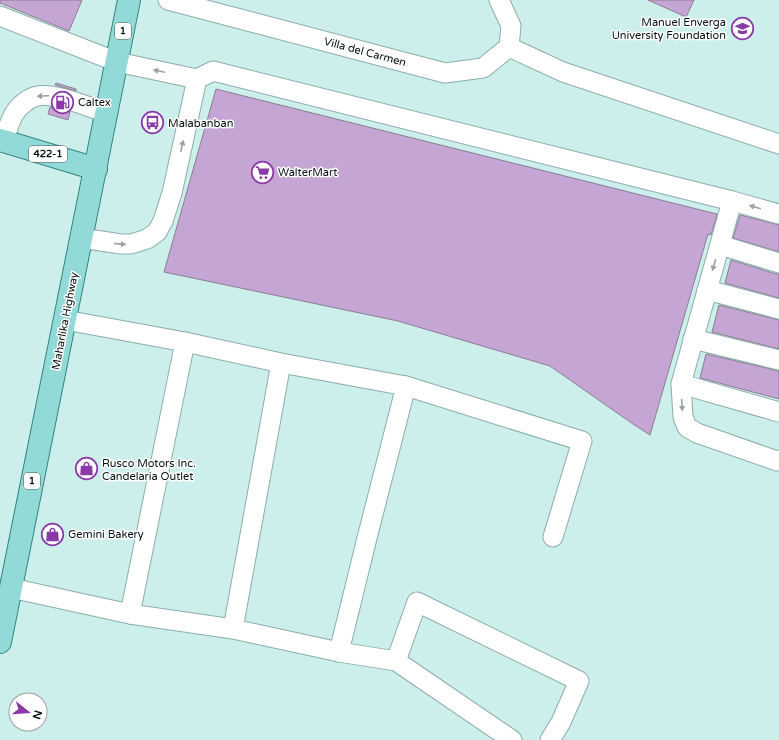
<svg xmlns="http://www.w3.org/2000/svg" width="779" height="740" font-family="'Varela Round',sans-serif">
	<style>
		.building { fill: #c5a5d4; stroke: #8b7d92 }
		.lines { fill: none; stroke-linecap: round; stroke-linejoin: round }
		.minor-casing { stroke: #8badaa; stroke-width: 21 }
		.major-casing { stroke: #328480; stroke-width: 24 }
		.minor { stroke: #fff; stroke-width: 19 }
		.major { stroke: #92dad7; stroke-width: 22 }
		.oneway { fill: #9ba0a0 }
		.labels { text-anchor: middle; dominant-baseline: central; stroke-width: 3; stroke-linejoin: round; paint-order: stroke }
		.shield { fill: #fff; stroke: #515958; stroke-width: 1 }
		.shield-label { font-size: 10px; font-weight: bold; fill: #061211 }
		.poi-label { font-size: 11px; fill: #061211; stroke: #fff; text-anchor: start }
		.street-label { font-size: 11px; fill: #061211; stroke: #fff }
	</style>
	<rect width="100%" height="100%" fill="#ccefec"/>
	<!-- building -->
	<g class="building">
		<polygon points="0,0 82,0 69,31 0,3"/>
		<polygon points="648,0 694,0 686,17"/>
		<polygon points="56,83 76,89 76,91 55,85"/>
		<polygon points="216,89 717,214 711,235 708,234 650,435 633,424 550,366 398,321 164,272"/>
		<polygon points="50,107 70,112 68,120 48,114"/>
		<polygon points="740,215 779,225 779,252 733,238"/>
		<polygon points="731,260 776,274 779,274 779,298 725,283"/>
		<polygon points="719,305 779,320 779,349 712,332"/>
		<polygon points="706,354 779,371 779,399 700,378"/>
	</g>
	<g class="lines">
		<defs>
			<g id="minor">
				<polyline points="168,0 445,73 483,68 509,47 511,26 499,0"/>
				<polyline points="0,16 117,62 197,79 213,71 732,201 779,214"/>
				<polyline points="509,47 563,72 779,144"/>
				<path d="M3,141C7,132 9,123 14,114C18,107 29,97 38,96C54,92 91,108 107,113"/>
				<polyline points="732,201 681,384 683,417 687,427 697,433 777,461 779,460"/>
				<polyline points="81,238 121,244 131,244 147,239 157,232 163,221 172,193 197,79"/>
				<polyline points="720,245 779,263"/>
				<polyline points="707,290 779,309"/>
				<polyline points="65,320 185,342 281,363 406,386 582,441 553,537"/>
				<polyline points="693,339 779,360"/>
				<polyline points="681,384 779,412"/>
				<polyline points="11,588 130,614 233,629 339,652 396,661 512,740"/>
				<polyline points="130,614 185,342"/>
				<polyline points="233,629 281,363"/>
				<polyline points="339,652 367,538 406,386"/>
				<polyline points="396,661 417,602 579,681 561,722 550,740"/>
			</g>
			<g id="major">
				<polyline points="0,140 96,169"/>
				<polyline points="0,642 129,0"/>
			</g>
		</defs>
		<!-- minor casing -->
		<use href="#minor" class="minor-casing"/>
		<!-- major casing -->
		<use href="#major" class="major-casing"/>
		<!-- minor -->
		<use href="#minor" class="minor"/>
		<!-- major -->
		<use href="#major" class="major"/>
	</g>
	<!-- one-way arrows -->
	<defs><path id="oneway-solid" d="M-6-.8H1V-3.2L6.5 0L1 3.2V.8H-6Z"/></defs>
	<g class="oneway">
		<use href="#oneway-solid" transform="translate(159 71) rotate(-168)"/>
		<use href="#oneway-solid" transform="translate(43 96) rotate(178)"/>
		<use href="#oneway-solid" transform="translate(182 146) rotate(-77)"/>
		<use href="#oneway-solid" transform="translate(755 207) rotate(-164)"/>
		<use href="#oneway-solid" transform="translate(120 244) rotate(5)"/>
		<use href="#oneway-solid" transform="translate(714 265) rotate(106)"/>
		<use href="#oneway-solid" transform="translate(682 405) rotate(86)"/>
	</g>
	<!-- icons -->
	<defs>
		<symbol id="university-ring" viewBox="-11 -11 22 22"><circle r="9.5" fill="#fff" stroke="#8939a8" stroke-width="1.5"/><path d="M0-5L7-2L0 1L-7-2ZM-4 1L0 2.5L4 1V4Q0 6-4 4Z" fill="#8939a8"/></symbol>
		<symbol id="fuel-ring" viewBox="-11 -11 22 22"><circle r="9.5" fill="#fff" stroke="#8939a8" stroke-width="1.5"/><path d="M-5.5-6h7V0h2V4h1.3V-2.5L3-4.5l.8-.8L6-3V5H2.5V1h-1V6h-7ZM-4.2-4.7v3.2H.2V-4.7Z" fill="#8939a8"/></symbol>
		<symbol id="bus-ring" viewBox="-11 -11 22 22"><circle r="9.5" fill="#fff" stroke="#8939a8" stroke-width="1.5"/><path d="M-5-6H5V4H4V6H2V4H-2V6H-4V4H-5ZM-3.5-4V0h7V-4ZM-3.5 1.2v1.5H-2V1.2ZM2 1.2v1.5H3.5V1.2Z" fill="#8939a8"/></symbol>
		<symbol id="supermarket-ring" viewBox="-11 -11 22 22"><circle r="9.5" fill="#fff" stroke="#8939a8" stroke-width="1.5"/><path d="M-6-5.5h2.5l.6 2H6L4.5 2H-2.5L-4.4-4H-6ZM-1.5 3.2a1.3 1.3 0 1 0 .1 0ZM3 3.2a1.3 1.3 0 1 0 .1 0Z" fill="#8939a8"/></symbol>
		<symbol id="shop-ring" viewBox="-11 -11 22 22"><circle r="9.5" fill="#fff" stroke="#8939a8" stroke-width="1.5"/><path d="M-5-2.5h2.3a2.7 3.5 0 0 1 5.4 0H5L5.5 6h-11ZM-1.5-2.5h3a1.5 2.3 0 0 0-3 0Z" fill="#8939a8"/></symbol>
	</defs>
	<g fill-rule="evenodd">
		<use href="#university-ring" x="730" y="16" width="25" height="25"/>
		<use href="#fuel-ring" x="50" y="90" width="25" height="25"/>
		<use href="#bus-ring" x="140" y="110" width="25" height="25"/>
		<use href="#supermarket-ring" x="250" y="160" width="25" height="25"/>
		<use href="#shop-ring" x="74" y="456" width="25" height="25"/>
		<use href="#shop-ring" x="40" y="522" width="25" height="25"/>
	</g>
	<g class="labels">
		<!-- shield labels -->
		<g class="shield">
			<rect x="115" y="23" width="16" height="16" rx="3"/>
			<rect x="29" y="146" width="38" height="16" rx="3"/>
			<rect x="24" y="473" width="16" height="16" rx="3"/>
		</g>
		<g class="shield-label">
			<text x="123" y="31">1</text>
			<text x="48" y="154">422-1</text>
			<text x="32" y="481">1</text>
		</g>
		<!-- poi labels -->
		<g class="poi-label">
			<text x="726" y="22" text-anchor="end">Manuel Enverga<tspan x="726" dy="13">University Foundation</tspan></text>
			<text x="78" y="102">Caltex</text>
			<text x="168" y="123">Malabanban</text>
			<text x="278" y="172">WalterMart</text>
			<text x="102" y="463">Rusco Motors Inc.<tspan x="102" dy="13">Candelaria Outlet</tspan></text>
			<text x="68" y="534">Gemini Bakery</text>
		</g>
		<!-- street labels -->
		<g class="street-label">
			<text transform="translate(365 52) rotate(15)">Villa del Carmen</text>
			<text transform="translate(65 321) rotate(-79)">Maharlika Highway</text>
		</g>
	</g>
	<!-- north arrow -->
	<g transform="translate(28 712) rotate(107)"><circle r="19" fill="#ffffff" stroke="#9ba0a0"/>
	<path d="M0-3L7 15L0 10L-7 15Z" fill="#8939a8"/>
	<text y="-6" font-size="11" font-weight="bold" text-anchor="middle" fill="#061211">N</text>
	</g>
</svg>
